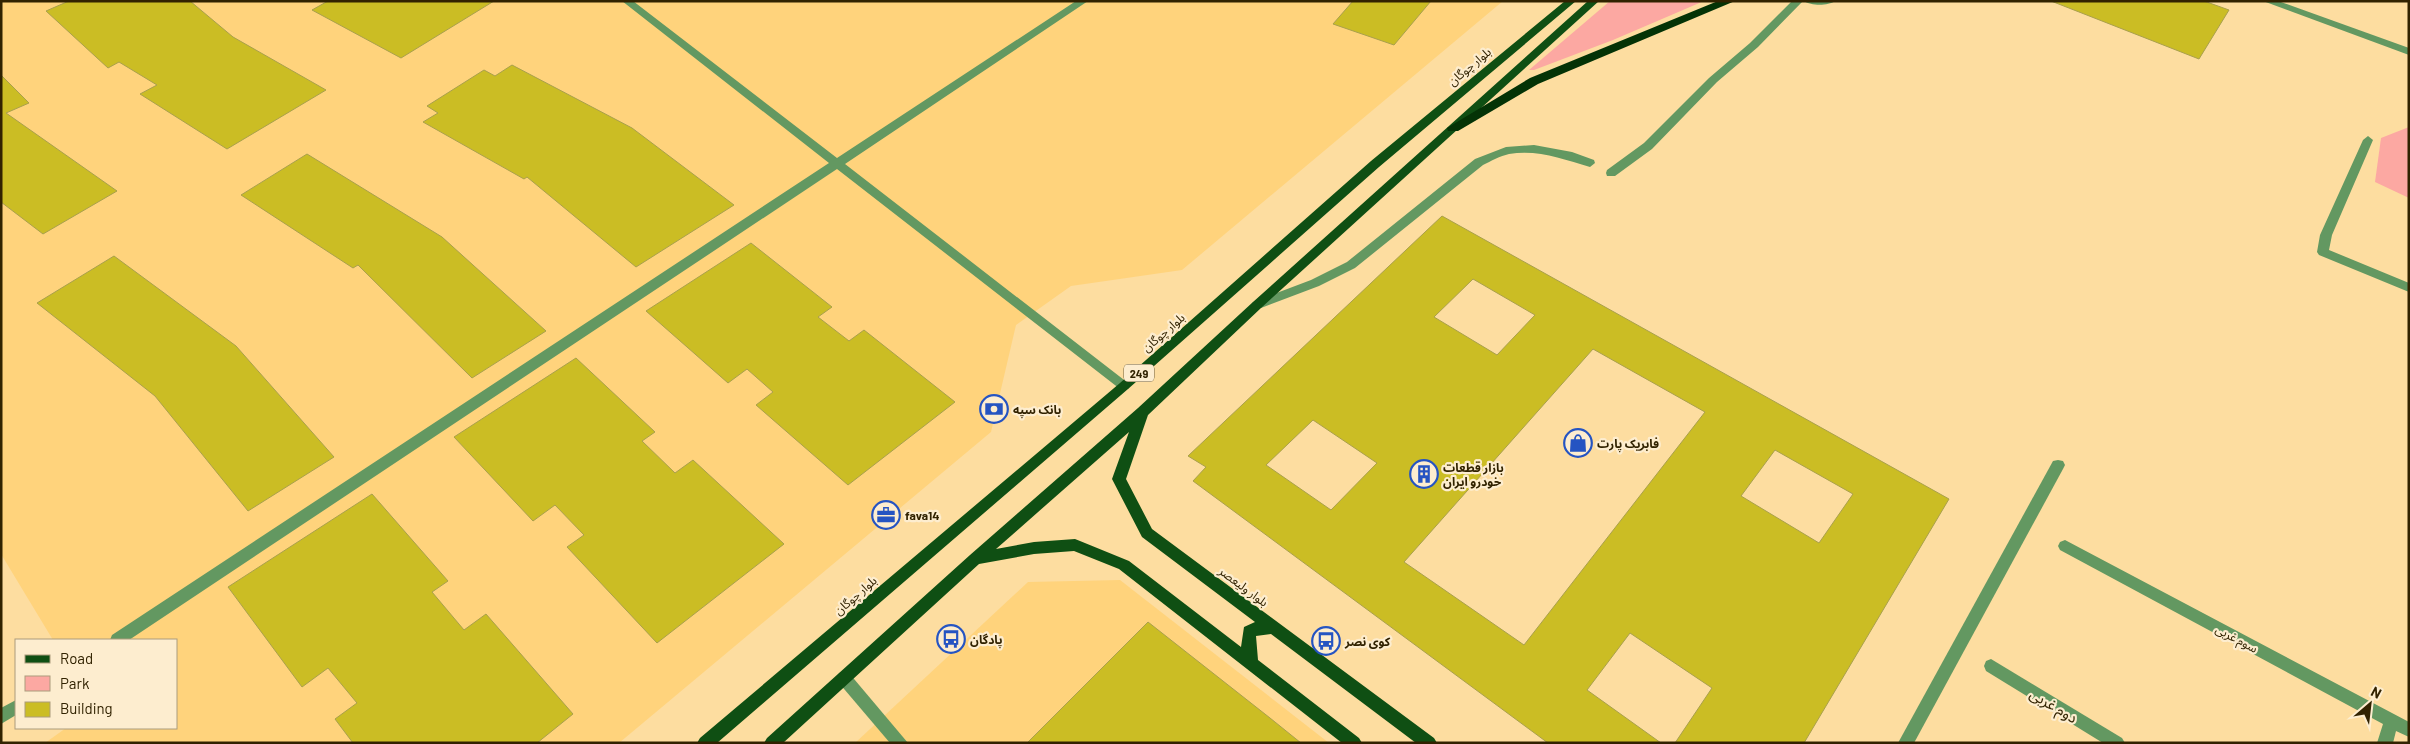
<svg xmlns="http://www.w3.org/2000/svg" width="2410" height="744" font-family="Barlow,'Noto Sans Arabic',sans-serif">
	<style>
		.built { fill: #ffd37c }
		.green { fill: #fca8a2 }
		.building { fill: #cbbd24; stroke: #a9a04c; fill-rule: evenodd }
		.lines { fill: none; stroke-linecap: round; stroke-linejoin: round }
		.minor { fill: #639861; fill-rule: evenodd }
		.major { fill: #0f4f13; fill-rule: evenodd }
		.highway { fill: #043306; fill-rule: evenodd }
		.labels { text-anchor: middle; dominant-baseline: central; stroke-width: 4.5; stroke-linejoin: round; paint-order: stroke }
		.shield { fill: #fdedcf; stroke: #6e5f3e; stroke-width: 1 }
		.shield-label { font-size: 11px; font-weight: bold; fill: #312200 }
		.street-label { font-size: 12px; fill: #312200; stroke: #fdedcf }
		.poi-label { font-size: 12px; font-weight: bold; fill: #312200; stroke: #fdedcf; text-anchor: start }
		.near-street-label { font-size: 15px; fill: #312200; stroke: #fdedcf }
	</style>
	<rect width="100%" height="100%" fill="#fddda0"/>
	<!-- built -->
	<g class="built">
		<polygon points="1,1 1503,1 1182,270 1071,286 1016,325 991,432 619,743 45,743 66,728 176,728 176,640 53,640 1,554"/>
		<polygon points="1120,580 1329,743 855,743 1028,582"/>
	</g>
	<!-- green -->
	<g class="green">
		<polygon points="1610,1 1704,1 1613,40 1534,70 1529,70"/>
		<polygon points="2409,127 2409,198 2375,182 2381,138"/>
	</g>
	<!-- building -->
	<g class="building">
		<polygon points="69,1 190,1 233,37 326,90 227,149 140,94 157,85 119,62 108,68 46,11"/>
		<polygon points="328,1 494,1 401,58 312,10"/>
		<polygon points="1353,1 1431,1 1394,45 1333,24"/>
		<polygon points="2051,1 2204,1 2229,10 2199,59"/>
		<polygon points="512,65 632,128 734,205 636,267 527,177 524,179 423,122 438,113 427,106 484,70 495,76"/>
		<polygon points="1,75 29,103 6,113 117,191 43,234 1,202"/>
		<polygon points="307,154 442,237 546,331 472,378 358,265 353,268 241,195"/>
		<path d="M1442,216L1949,499L1804,743H1675L1712,688L1630,633L1587,690L1661,743H1548L1193,481L1206,467L1188,456ZM1473,279L1535,315L1497,355L1434,317ZM1593,349L1705,412L1524,645L1404,562ZM1313,420L1377,463L1331,510L1266,465ZM1775,450L1853,494L1819,543L1741,496Z"/>
		<polygon points="751,243 832,307 818,317 849,341 864,330 955,402 848,485 756,405 773,392 747,369 728,383 646,311"/>
		<polygon points="114,256 236,346 334,457 248,511 155,396 37,303"/>
		<polygon points="576,358 655,432 642,441 675,473 693,460 784,544 657,643 567,547 584,535 555,505 533,521 454,437"/>
		<polygon points="372,494 448,581 432,592 464,630 486,614 573,714 537,743 353,743 335,719 357,703 328,668 302,687 228,587"/>
		<polygon points="1148,622 1270,718 1301,743 1027,743"/>
	</g>
	<g class="lines">
		<!-- minor -->
		<g class="minor">
			<polygon points="622,1 633,1 837,158 1076,1 1088,1 845,164 1128,383 1130,386 1128,389 1120,389 837,169 129,640 110,640 112,635 829,163"/>
			<polygon points="1792,1 1803,1 1758,47 1717,82 1652,149 1615,176 1607,176 1606,173 1607,170 1644,143 1709,78 1750,43"/>
			<path d="M1804,1H1835C1828,6 1811,6 1804,1Z"/>
			<polygon points="2263,1 2278,1 2409,48 2409,55"/>
			<polygon points="2368,136 2373,140 2332,235 2329,250 2409,283 2409,292 2319,255 2317,252 2320,235 2363,140"/>
			<path d="M1534,145L1572,152L1594,160L1595,163L1590,167C1563,159 1537,149 1509,154C1500,156 1491,161 1483,165L1355,268L1319,286L1261,308H1253L1251,305L1253,302L1311,280L1347,262L1475,159L1506,147Z"/>
			<polygon points="2058,460 2063,461 2065,465 2063,469 1914,743 1898,743 2053,461"/>
			<polygon points="2065,540 2409,722 2409,737 2396,731 2393,743 2377,743 2383,724 2060,550 2058,546 2060,542"/>
			<polygon points="1991,659 2122,738 2125,743 2103,743 1986,671 1984,666 1986,661"/>
			<polygon points="844,671 849,673 908,743 890,743 839,683 837,678 839,673"/>
			<polygon points="16,700 16,715 1,724 1,708"/>
		</g>
		<!-- major -->
		<g class="major">
			<polygon points="1565,1 1576,1 1379,167 1128,389 717,743 697,743 700,738 1120,383 1371,161"/>
			<path d="M1588,1H1599L1261,308L1148,415L1126,479L1152,529L1434,738L1437,743H1416L1271,634L1256,636L1258,660L1359,738L1362,743H1342L1119,569L1074,551L1034,554L979,564L783,743H764L767,738L970,555L1138,408L1253,302ZM1129,432L1112,479L1142,537L1255,622L1244,627L1241,647L1129,561L1080,541L1075,539L1034,542L996,549Z"/>
		</g>
		<!-- highway -->
		<polygon class="highway" points="1718,1 1735,1 1538,84 1458,131 1448,131 1447,128 1530,78"/>
	</g>
	<!-- icons -->
	<defs>
		<symbol id="bank-ring" viewBox="-11 -11 22 22"><circle r="9.5" fill="#fdedcf" stroke="#2554c2" stroke-width="1.5"/><path d="M-6-4H6V4H-6ZM0-2.3a2.3 2.3 0 1 0 0 4.6a2.3 2.3 0 1 0 0-4.6Z" fill="#2554c2"/></symbol>
		<symbol id="shop-ring" viewBox="-11 -11 22 22"><circle r="9.5" fill="#fdedcf" stroke="#2554c2" stroke-width="1.5"/><path d="M-5-2.5h2.3a2.7 3.5 0 0 1 5.4 0H5L5.5 6h-11ZM-1.5-2.5h3a1.5 2.3 0 0 0-3 0Z" fill="#2554c2"/></symbol>
		<symbol id="building-ring" viewBox="-11 -11 22 22"><circle r="9.5" fill="#fdedcf" stroke="#2554c2" stroke-width="1.5"/><path d="M-4-6H4V6H1V3H-1V6H-4ZM-2.5-4.3h1.7v1.8h-1.7ZM.8-4.3h1.7v1.8H.8ZM-2.5-1h1.7V.8h-1.7ZM.8-1h1.7V.8H.8Z" fill="#2554c2"/></symbol>
		<symbol id="office-ring" viewBox="-11 -11 22 22"><circle r="9.5" fill="#fdedcf" stroke="#2554c2" stroke-width="1.5"/><path d="M-6-3h4V-5.5h4V-3h4V5H-6ZM-1-4.5V-3h2v-1.5ZM-6 0V1H6V0Z" fill="#2554c2"/></symbol>
		<symbol id="bus-ring" viewBox="-11 -11 22 22"><circle r="9.5" fill="#fdedcf" stroke="#2554c2" stroke-width="1.5"/><path d="M-5-6H5V4H4V6H2V4H-2V6H-4V4H-5ZM-3.5-4V0h7V-4ZM-3.5 1.2v1.5H-2V1.2ZM2 1.2v1.5H3.5V1.2Z" fill="#2554c2"/></symbol>
	</defs>
	<g fill-rule="evenodd">
		<use href="#bank-ring" x="978" y="393" width="32" height="32"/>
		<use href="#shop-ring" x="1562" y="427" width="32" height="32"/>
		<use href="#building-ring" x="1408" y="458" width="32" height="32"/>
		<use href="#office-ring" x="870" y="499" width="32" height="32"/>
		<use href="#bus-ring" x="935" y="623" width="32" height="32"/>
		<use href="#bus-ring" x="1310" y="625" width="32" height="32"/>
	</g>
	<g class="labels">
		<!-- shield labels -->
		<rect class="shield" x="1124" y="364.5" width="30" height="17" rx="4"/>
		<g class="shield-label">
			<text x="1139" y="373">249</text>
		</g>
		<!-- street labels -->
		<g class="street-label">
			<text transform="translate(1469 66) rotate(-40)">بلوار چوگان</text>
			<text transform="translate(1163 332) rotate(-41)">بلوار چوگان</text>
			<text transform="translate(1244 586) rotate(37)">بلوار ولیعصر</text>
			<text transform="translate(855 595) rotate(-41)">بلوار چوگان</text>
			<text transform="translate(2237 638) rotate(28)">سوم غربی</text>
		</g>
		<!-- poi labels -->
		<g class="poi-label">
			<text x="1013" y="409">بانک سپه</text>
			<text x="1597" y="443">فابریک پارت</text>
			<text x="1443" y="467">بازار قطعات<tspan x="1443" dy="14">خودرو ایران</tspan></text>
			<text x="905" y="515">fava14</text>
			<text x="970" y="639">پادگان</text>
			<text x="1345" y="641">کوی نصر</text>
		</g>
		<!-- near-street labels -->
		<g class="near-street-label">
			<text transform="translate(2054 705) rotate(31)">دوم غربی</text>
		</g>
	</g>
	<!-- border -->
	<rect width="2410" height="744" fill="none" stroke="#312200" stroke-width="5"/>
	<!-- legend -->
	<rect x="15" y="639" width="162" height="90" fill="#fdedcf" stroke="#ab9c7c"/>
	<rect x="25" y="655" width="25" height="8" fill="#0f4f13" stroke="#ab9c7c"/>
	<text x="60" y="664" font-size="15" fill="#312200">Road</text>
	<rect x="25" y="676" width="25" height="15" fill="#fca8a2" stroke="#ab9c7c"/>
	<text x="60" y="689" font-size="15" fill="#312200">Park</text>
	<rect x="25" y="702" width="25" height="15" fill="#cbbd24" stroke="#ab9c7c"/>
	<text x="60" y="714" font-size="15" fill="#312200">Building</text>
	<!-- north arrow -->
	<g transform="translate(2370 704) rotate(28)" stroke="#fdedcf" stroke-width="4" paint-order="stroke">
	<path d="M0-4L9 19L0 12L-9 19Z" fill="#312200"/>
	<text y="-8" font-size="14" font-weight="bold" text-anchor="middle" fill="#312200">N</text>
	</g>
</svg>
